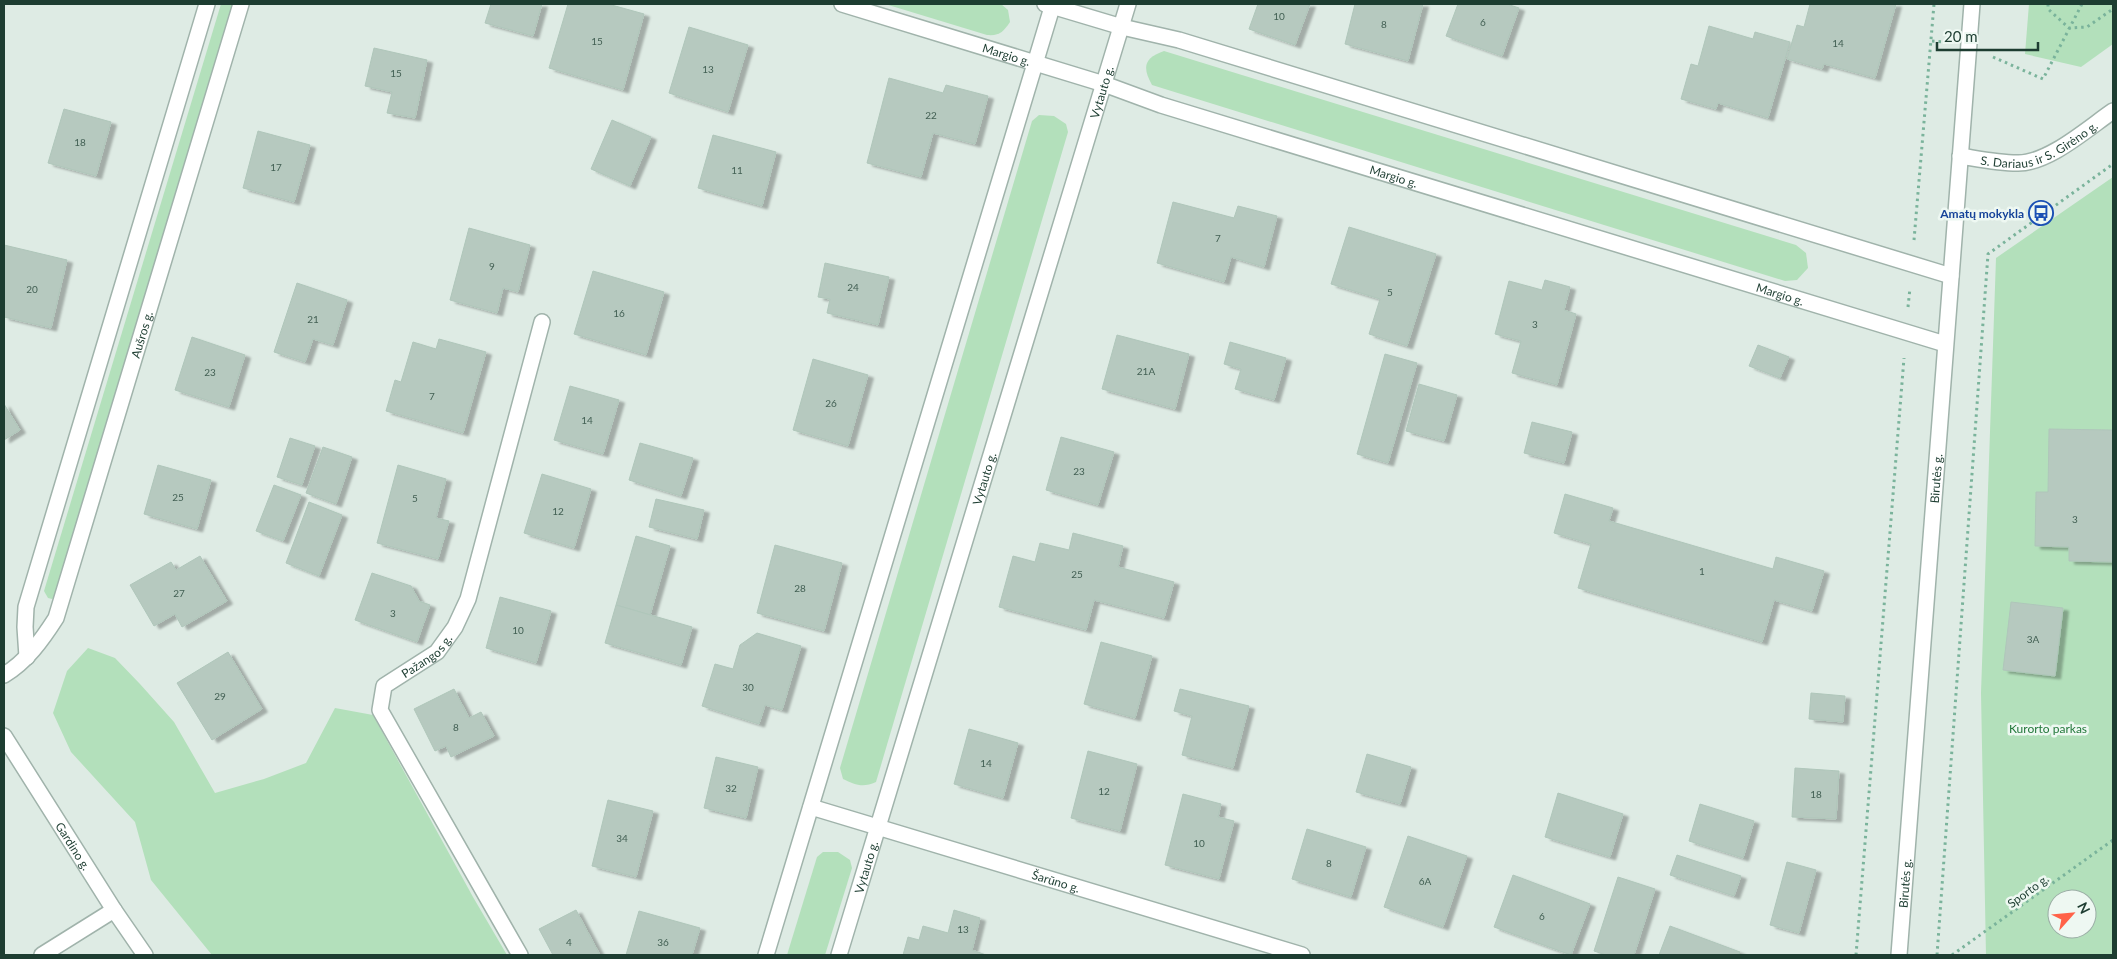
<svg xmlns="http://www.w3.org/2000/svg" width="2117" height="959" font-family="Lato,sans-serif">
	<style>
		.green { fill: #b3e0bb; fill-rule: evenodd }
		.building { fill: #b6c9bf; stroke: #afc6ba; filter: url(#shadow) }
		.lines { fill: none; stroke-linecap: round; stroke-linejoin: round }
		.street-casing { stroke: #a0b3ab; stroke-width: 18 }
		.path { stroke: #7ab39b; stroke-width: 3; stroke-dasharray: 2.5 4; stroke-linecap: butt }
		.street { stroke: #fff; stroke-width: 15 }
		.labels { text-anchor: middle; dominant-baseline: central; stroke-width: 5; stroke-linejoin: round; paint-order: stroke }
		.number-label { font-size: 10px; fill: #436054 }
		.street-label { font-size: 12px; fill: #1d3d31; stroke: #eef8f2 }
		.transit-label { font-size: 12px; font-weight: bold; fill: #164399; stroke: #eef8f2; text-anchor: end }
		.park-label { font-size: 12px; fill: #23783b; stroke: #eef8f2 }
	</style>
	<defs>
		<filter id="shadow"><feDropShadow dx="5.5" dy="3" stdDeviation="1" flood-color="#0004"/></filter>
	</defs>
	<rect width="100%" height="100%" fill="#deebe4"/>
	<!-- green -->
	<g class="green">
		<polygon points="221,4 233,4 55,597 52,599 48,598 44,591"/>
		<path d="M885,4H1001L1008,10L1010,22C1003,32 1000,36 987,35Z"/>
		<polygon points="2029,4 2113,4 2113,44 2081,67 2025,54"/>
		<path d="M1164,51L1796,245L1806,253L1808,268L1797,280L1785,281L1152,85C1142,67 1144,58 1164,51Z"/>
		<path d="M1039,115L1054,116L1066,124L1068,132L876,782C863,788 855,785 843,779L840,768L1032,121Z"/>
		<path d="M2113,177V955H1986L1981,693L1996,258ZM2057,899H2087V929H2057Z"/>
		<polygon points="88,648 115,658 140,684 174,722 215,793 264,779 306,763 335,708 373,715 473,897 507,955 212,955 151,880 135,822 71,752 53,713 67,671"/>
		<polygon points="823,852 838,852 850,860 852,868 825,955 787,955 817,857"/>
	</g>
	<!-- building -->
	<g class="building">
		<polygon points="491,4 542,4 533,36 485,23"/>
		<polygon points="568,4 608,4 644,14 623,90 549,68"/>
		<polygon points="1258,4 1310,4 1295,45 1249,29"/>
		<polygon points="1355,4 1423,4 1408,61 1345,44"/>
		<polygon points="1458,4 1507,4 1519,8 1502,56 1446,36"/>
		<polygon points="1810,4 1896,4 1875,78 1824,64 1822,69 1787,59 1797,25 1804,27"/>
		<polygon points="1709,26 1753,39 1755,32 1790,42 1768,118 1718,103 1716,109 1681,99 1691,64 1698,66"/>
		<polygon points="689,27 748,45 728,112 669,93"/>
		<polygon points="374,48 427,60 415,118 387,113 392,92 365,86"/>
		<polygon points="889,78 943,93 946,85 988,96 975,144 933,133 921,177 867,163"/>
		<polygon points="64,109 111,122 96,176 48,163"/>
		<polygon points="612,120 651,137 630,186 591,169"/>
		<polygon points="258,131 310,145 294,202 243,188"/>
		<polygon points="713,135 776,152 762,206 698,188"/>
		<polygon points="1173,202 1234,218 1238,206 1277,216 1264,267 1231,257 1224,282 1157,263"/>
		<polygon points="1349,227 1436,254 1407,346 1369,334 1380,299 1331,284"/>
		<polygon points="469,228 530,245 518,292 503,288 497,313 450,300"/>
		<polygon points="4,245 67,260 51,328 4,317"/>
		<polygon points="825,263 889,277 878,325 827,313 830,299 818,297"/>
		<polygon points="593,271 664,292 646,355 574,334"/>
		<polygon points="1545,280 1570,287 1564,310 1576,314 1557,385 1512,373 1521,341 1495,334 1509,281 1542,290"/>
		<polygon points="297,283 347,300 333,345 313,339 305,362 274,352"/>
		<polygon points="1117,335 1189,354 1175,409 1102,389"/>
		<polygon points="192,337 245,355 229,407 175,390"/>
		<polygon points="439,339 486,352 463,433 386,411 395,380 401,382 413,342 436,349"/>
		<polygon points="1230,342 1286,358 1274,400 1235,389 1241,369 1224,364"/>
		<polygon points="1758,345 1789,357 1780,378 1749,366"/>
		<polygon points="1385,354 1417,363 1388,463 1357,454"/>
		<polygon points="813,359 868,375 848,446 793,430"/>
		<polygon points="1419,384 1457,395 1444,441 1406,431"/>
		<polygon points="570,386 619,400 603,454 554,440"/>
		<polygon points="4,404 20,430 4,440"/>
		<polygon points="1532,422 1572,432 1564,463 1524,453"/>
		<polygon points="2049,429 2113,430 2113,562 2069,561 2069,547 2035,546 2036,492 2048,492"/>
		<polygon points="1061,437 1114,452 1098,505 1046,490"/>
		<polygon points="290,438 315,446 302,485 277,477"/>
		<polygon points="640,443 693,458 681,496 629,480"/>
		<polygon points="323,447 352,457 336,504 306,493"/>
		<polygon points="158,465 211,480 197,529 144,514"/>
		<polygon points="398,465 446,479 436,518 449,521 438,559 377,543"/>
		<polygon points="542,474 591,489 574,548 524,533"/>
		<polygon points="274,485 301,495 283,541 256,531"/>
		<polygon points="1565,494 1613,508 1609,521 1773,569 1776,557 1824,571 1812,611 1774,600 1762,642 1578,588 1591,544 1554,533"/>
		<polygon points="656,499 704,510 697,539 649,527"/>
		<polygon points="309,502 342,515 319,576 286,563"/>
		<polygon points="1073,533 1123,546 1118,567 1174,582 1164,618 1094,600 1086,630 999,607 1013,556 1035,562 1040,543 1069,550"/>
		<polygon points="636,536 670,546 650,615 616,605"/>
		<polygon points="775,545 842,563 824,631 757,613"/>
		<polygon points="200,556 227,601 182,627 175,614 154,626 130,585 171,562 176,570"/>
		<polygon points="372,573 411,586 419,601 430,605 417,642 355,620"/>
		<polygon points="500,597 551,611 536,663 486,648"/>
		<polygon points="2011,602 2063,608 2055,676 2003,670"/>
		<polygon points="616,605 692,627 681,665 605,643"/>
		<polygon points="757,633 801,646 782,710 765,705 759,724 702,706 715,664 733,669 740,645"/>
		<polygon points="1101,642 1152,656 1135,718 1084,704"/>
		<polygon points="228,652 262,709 212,740 177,683"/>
		<polygon points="454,689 469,718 481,712 494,736 451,757 446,746 435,751 414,709"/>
		<polygon points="1180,689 1249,706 1233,768 1182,755 1192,716 1174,711"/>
		<polygon points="1811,693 1845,696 1843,722 1809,719"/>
		<polygon points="969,729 1018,743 1003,798 954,784"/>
		<polygon points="1088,751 1137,764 1120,831 1071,818"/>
		<polygon points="1367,754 1411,767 1400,804 1356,792"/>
		<polygon points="716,757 758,767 746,818 704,808"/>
		<polygon points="1795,768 1839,771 1836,819 1792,817"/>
		<polygon points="1558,793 1623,814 1610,857 1545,837"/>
		<polygon points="1183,794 1221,804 1218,817 1234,821 1219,879 1165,865"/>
		<polygon points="608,800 653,811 636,877 592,866"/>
		<polygon points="1700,804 1754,821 1743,858 1689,841"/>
		<polygon points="1307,829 1366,847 1351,897 1292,879"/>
		<polygon points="1408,836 1467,856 1443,927 1384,907"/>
		<polygon points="1677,855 1741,876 1734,896 1670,875"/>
		<polygon points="1787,862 1816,870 1799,933 1770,925"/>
		<polygon points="1513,875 1590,904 1571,955 1494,927"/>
		<polygon points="1618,877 1655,889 1634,955 1606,955 1594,951"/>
		<polygon points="576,910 600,955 553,955 539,929"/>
		<polygon points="954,910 980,918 972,950 986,955 903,955 908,937 919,940 923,926 948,933"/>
		<polygon points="639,911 700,928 692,955 626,955"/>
		<polygon points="1670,926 1740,952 1739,955 1659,955"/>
	</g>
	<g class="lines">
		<defs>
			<g id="street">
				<path id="s1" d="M842,4L1104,84L1161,105L1945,344"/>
				<polyline points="1045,4 1122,27 1179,40 1951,276"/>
				<path id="s2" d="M1960,156C1979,159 1998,163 2017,163C2048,164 2088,128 2113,111"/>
				<polyline points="27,657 25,627 26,607 207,4"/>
				<path id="s3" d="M4,675C26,662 42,640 56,618L241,4"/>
				<path id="s4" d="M4,736L114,910L145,955"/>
				<path id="s5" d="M811,807L1302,955"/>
				<polyline points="42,955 114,910"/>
				<path id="s6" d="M520,955L380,710L384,686L437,652L455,627L468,599L542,322"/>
				<polyline points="766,955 1053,4"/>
				<path id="s7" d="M839,955L1128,4"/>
				<path id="s8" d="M1899,955L1972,4"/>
			</g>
		</defs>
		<!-- street casing -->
		<use href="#street" class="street-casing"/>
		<!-- path -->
		<g class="path">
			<polyline points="2048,4 2048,9 2069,28 2087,27 2113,9"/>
			<polyline points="1932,41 1945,42"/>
			<polyline points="1993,57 2043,79 2082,4"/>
			<polyline points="1914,240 1934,4"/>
			<polyline points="1908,307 1910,288"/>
			<polyline points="1856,955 1904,358"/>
			<polyline points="1937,955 1988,254 2113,164"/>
			<polyline points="1952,955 2113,840"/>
		</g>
		<!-- street -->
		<use href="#street" class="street"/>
	</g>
	<!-- icons -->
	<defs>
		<symbol id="bus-ring" viewBox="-11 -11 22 22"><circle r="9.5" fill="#eef8f2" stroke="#1a4fb4" stroke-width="1.5"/><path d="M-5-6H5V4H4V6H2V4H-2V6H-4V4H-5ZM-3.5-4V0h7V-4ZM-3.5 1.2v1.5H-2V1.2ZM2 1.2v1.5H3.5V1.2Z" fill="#1a4fb4"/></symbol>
	</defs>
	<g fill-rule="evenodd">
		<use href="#bus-ring" x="2027" y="199" width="28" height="28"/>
	</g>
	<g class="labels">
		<!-- number labels -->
		<g class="number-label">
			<text x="1279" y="16">10</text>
			<text x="1483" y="22">6</text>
			<text x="1384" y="24">8</text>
			<text x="597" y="41">15</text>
			<text x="1838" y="43">14</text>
			<text x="708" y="69">13</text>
			<text x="396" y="73">15</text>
			<text x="931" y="115">22</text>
			<text x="80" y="142">18</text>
			<text x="276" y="167">17</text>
			<text x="737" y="170">11</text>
			<text x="1218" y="238">7</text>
			<text x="492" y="266">9</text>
			<text x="853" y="287">24</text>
			<text x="32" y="289">20</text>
			<text x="1390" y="292">5</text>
			<text x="619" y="313">16</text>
			<text x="313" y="319">21</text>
			<text x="1535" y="324">3</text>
			<text x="1146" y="371">21A</text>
			<text x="210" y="372">23</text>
			<text x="432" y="396">7</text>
			<text x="831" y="403">26</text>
			<text x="587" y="420">14</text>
			<text x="1079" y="471">23</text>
			<text x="178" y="497">25</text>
			<text x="415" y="498">5</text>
			<text x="558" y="511">12</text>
			<text x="2075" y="519">3</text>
			<text x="1702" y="571">1</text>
			<text x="1077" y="574">25</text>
			<text x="800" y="588">28</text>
			<text x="179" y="593">27</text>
			<text x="393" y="613">3</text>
			<text x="518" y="630">10</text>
			<text x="2033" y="639">3A</text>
			<text x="748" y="687">30</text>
			<text x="220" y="696">29</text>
			<text x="456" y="727">8</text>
			<text x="986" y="763">14</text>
			<text x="731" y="788">32</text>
			<text x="1104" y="791">12</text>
			<text x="1816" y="794">18</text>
			<text x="622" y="838">34</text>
			<text x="1199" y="843">10</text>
			<text x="1329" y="863">8</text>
			<text x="1425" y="881">6A</text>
			<text x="1542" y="916">6</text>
			<text x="963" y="929">13</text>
			<text x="569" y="942">4</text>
			<text x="663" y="942">36</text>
		</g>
		<!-- street labels -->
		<g class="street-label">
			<text stroke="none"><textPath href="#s1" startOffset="172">Margio g.</textPath></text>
			<text stroke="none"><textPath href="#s7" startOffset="902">Vytauto g.</textPath></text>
			<text stroke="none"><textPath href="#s2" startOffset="84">S. Dariaus ir S. Girėno g.</textPath></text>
			<text stroke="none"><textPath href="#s1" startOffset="578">Margio g.</textPath></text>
			<text stroke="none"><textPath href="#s1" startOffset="982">Margio g.</textPath></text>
			<text stroke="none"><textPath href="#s3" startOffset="374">Aušros g.</textPath></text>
			<text stroke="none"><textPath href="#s8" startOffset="478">Birutės g.</textPath></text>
			<text stroke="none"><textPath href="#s7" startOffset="498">Vytauto g.</textPath></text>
			<text stroke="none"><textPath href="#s6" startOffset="359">Pažangos g.</textPath></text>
			<text stroke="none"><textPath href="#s4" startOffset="130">Gardino g.</textPath></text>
			<text stroke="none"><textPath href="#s7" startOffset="92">Vytauto g.</textPath></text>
			<text stroke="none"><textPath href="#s5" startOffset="256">Šarūno g.</textPath></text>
			<text stroke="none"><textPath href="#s8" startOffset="72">Birutės g.</textPath></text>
			<text transform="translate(2028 891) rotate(-36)">Sporto g.</text>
		</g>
		<!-- transit labels -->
		<g class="transit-label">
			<text x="2024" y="213">Amatų mokykla</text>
		</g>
		<!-- park labels -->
		<g class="park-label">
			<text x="2048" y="728">Kurorto parkas</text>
		</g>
	</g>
	<!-- border -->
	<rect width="2117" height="959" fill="none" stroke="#1d3d31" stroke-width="10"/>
	<!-- north arrow -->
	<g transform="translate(2072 914) rotate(63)"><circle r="24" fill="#eef8f2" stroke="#9aada5"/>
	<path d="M0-4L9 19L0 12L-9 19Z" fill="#ff6248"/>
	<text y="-8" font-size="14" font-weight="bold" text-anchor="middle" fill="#1d3d31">N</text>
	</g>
	<!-- scale -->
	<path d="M1937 42v8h101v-8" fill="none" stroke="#1d3d31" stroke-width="2.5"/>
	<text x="1944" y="42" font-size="15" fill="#1d3d31" stroke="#eef8f2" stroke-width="4" paint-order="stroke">20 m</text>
</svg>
